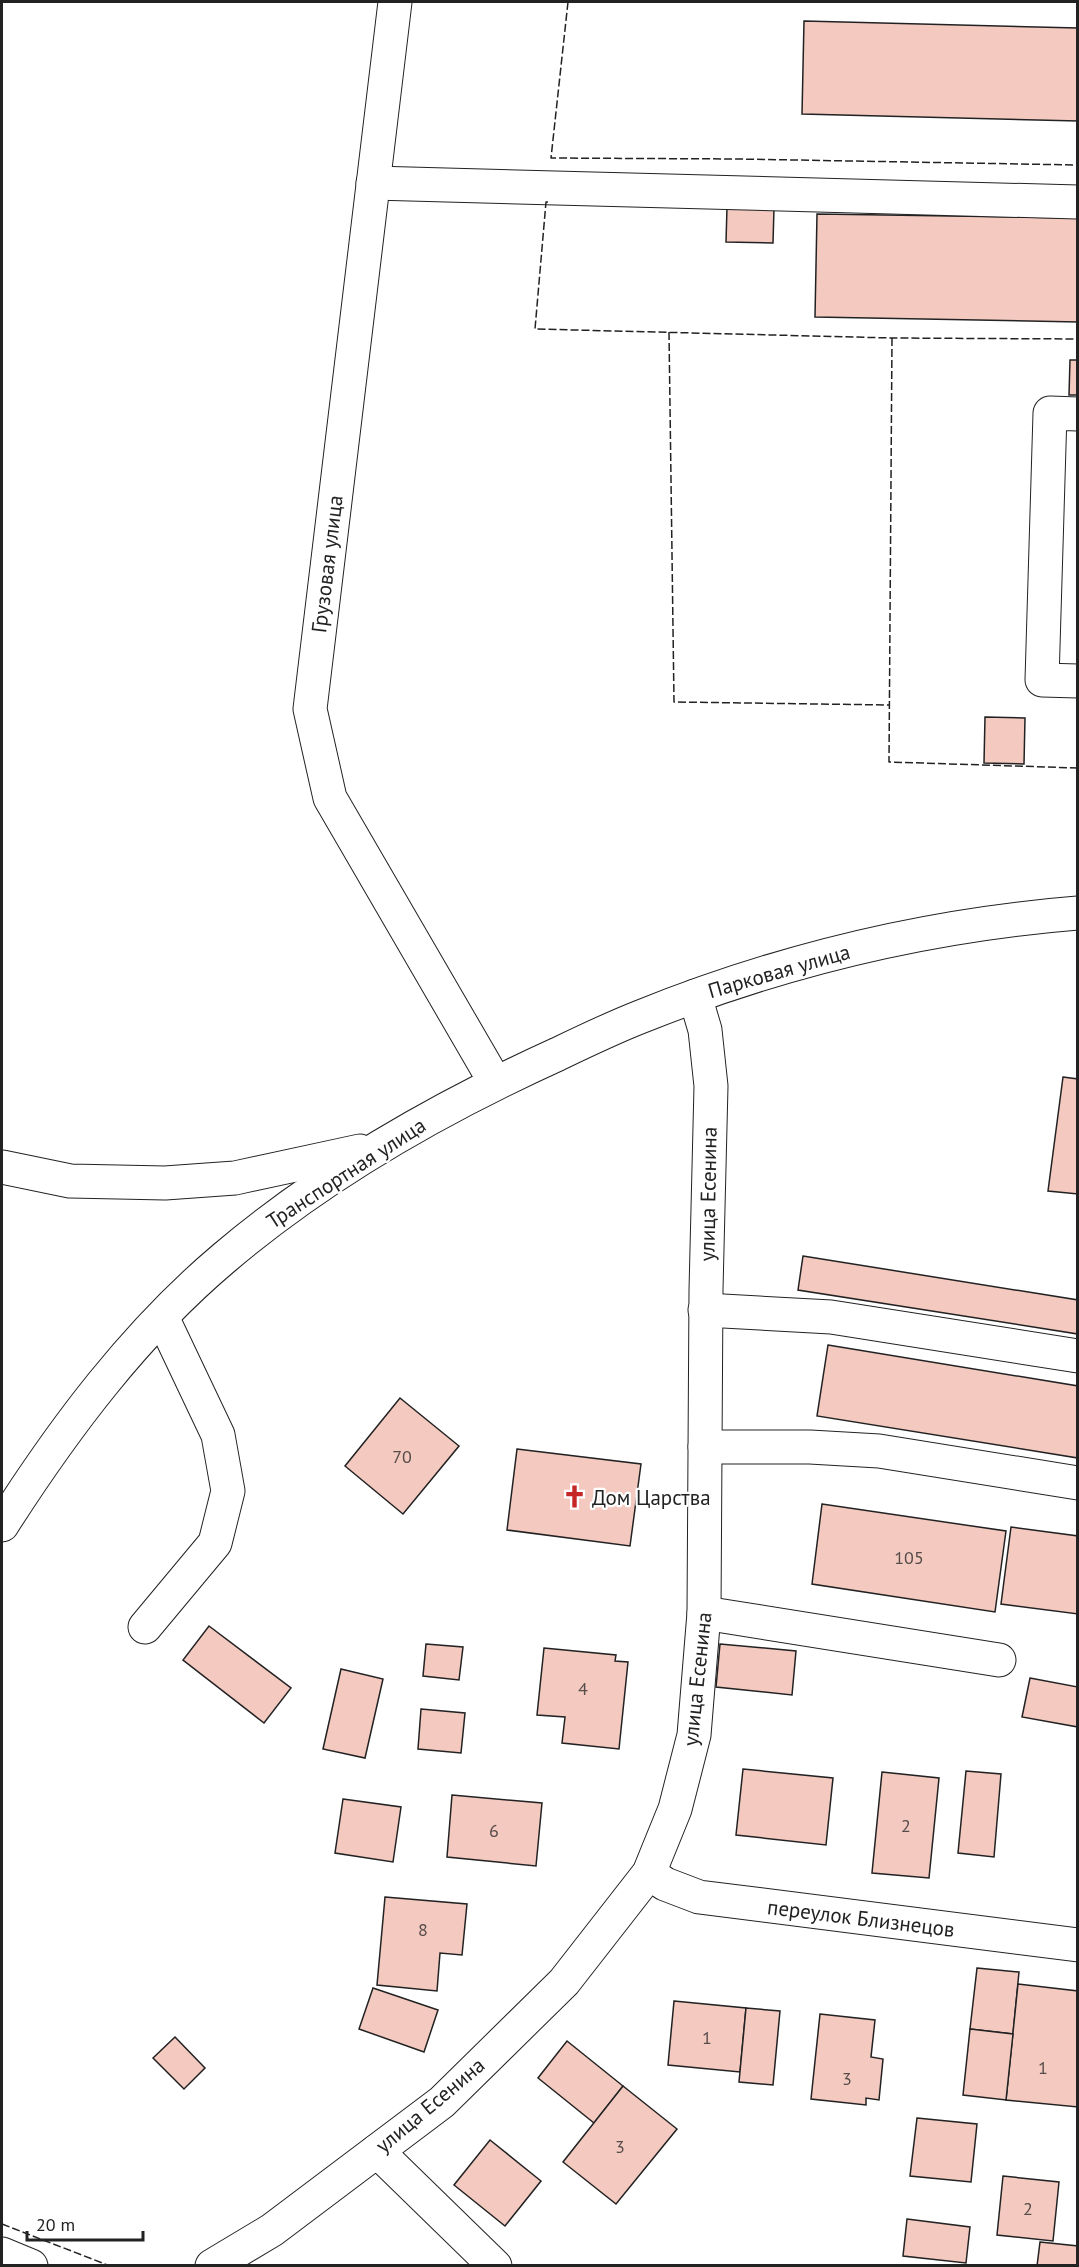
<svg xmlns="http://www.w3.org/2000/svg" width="1079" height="2267" font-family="'PT Sans',sans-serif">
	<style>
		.building { fill: #f3c9c0; stroke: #222; stroke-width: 1.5 }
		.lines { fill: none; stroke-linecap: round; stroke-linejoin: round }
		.minor-casing { stroke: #222; stroke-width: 35 }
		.minor { stroke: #fff; stroke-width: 33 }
		.fence { stroke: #222; stroke-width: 1.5; stroke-dasharray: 8 3; stroke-linecap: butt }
		.labels { text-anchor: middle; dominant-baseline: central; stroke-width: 4.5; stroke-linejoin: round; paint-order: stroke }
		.number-label { font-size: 18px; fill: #564c4a }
		.street-label { font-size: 21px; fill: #222; stroke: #fff }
		.poi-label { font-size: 21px; fill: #222; stroke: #fff; text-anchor: start }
	</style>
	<rect width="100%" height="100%" fill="#fff"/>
	<!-- building -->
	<g class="building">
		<polygon points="804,21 1078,28 1078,121 802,114"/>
		<polygon points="727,207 774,208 773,243 726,242"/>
		<polygon points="817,214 1078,218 1078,322 815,317"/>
		<polygon points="1070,360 1078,360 1078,395 1069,395"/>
		<polygon points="985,717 1025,718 1024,764 984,763"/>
		<polygon points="1063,1077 1078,1079 1078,1194 1048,1191"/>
		<polygon points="803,1256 1078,1300 1078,1334 798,1290"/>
		<polygon points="828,1345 1078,1386 1078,1458 817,1416"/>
		<polygon points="400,1398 459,1446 403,1514 345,1466"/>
		<polygon points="517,1449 641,1464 630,1546 507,1530"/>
		<polygon points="822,1504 1006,1531 995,1612 812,1584"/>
		<polygon points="1011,1527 1078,1536 1078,1614 1001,1604"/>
		<polygon points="209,1626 291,1688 264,1723 183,1660"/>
		<polygon points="426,1644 463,1647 459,1680 423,1676"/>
		<polygon points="720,1644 796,1651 792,1695 716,1687"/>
		<polygon points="544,1648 616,1655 615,1661 628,1662 619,1749 562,1743 565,1717 537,1715"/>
		<polygon points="341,1669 383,1679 365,1758 323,1749"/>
		<polygon points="1030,1678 1078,1687 1078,1727 1022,1717"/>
		<polygon points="421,1709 465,1713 461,1753 418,1749"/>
		<polygon points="743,1769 833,1778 826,1845 736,1835"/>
		<polygon points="966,1771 1001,1774 994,1857 958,1853"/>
		<polygon points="882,1772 939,1778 929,1878 872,1873"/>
		<polygon points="452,1795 542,1803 536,1866 447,1857"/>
		<polygon points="343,1799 401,1807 393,1862 335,1853"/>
		<polygon points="385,1897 467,1904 462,1955 440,1953 437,1991 377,1985"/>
		<polygon points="977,1968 1019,1972 1013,2034 970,2029"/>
		<polygon points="1018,1984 1078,1991 1078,2107 1006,2100"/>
		<polygon points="373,1988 438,2010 424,2052 359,2029"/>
		<polygon points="674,2001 746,2008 740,2072 668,2065"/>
		<polygon points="746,2008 780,2011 773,2085 739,2082"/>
		<polygon points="820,2014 875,2020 871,2057 883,2059 879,2100 866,2098 866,2105 811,2099"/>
		<polygon points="970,2029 1013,2034 1006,2100 963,2095"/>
		<polygon points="175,2037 205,2068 184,2089 153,2058"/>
		<polygon points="567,2041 623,2086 594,2123 538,2078"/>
		<polygon points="623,2086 677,2129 616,2204 563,2162"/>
		<polygon points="917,2118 977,2124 971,2182 910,2176"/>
		<polygon points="490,2140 541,2181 505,2226 454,2185"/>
		<polygon points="1003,2176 1059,2182 1053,2241 997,2235"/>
		<polygon points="907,2219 970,2227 966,2263 903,2256"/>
		<polygon points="1040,2242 1078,2246 1078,2266 1037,2266"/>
	</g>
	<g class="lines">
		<defs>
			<g id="minor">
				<polyline points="395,2 310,709 330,798 495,1082"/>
				<polyline points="373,183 1078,202"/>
				<polyline points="1078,414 1050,413 1042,680 1078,681"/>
				<polyline points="2,1167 70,1181 165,1183 235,1178 360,1151"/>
				<polyline points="705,1310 831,1317 1078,1356"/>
				<polyline points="705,1447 810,1447 879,1451 1078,1483"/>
				<path d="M2,1525C64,1428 135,1333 224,1258C324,1173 439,1108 558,1054C585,1041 612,1028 640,1017C779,961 928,925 1078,913"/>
				<polyline points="704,1613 999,1660"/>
				<polyline points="145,1627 215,1543 228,1491 218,1435 162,1317"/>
				<polyline points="649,1873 665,1884 699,1897 1078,1945"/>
				<polyline points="377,2151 495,2266"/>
				<polyline points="2,2254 31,2266"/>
				<polyline points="212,2266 272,2230 442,2102 564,1982 649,1873 675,1809 694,1735 704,1613 706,1290 711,1086 705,1030 695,996"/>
			</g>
		</defs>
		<!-- minor casing -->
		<use href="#minor" class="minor-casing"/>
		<!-- minor -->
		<use href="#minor" class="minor"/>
		<!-- fence -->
		<g class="fence">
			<polyline points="568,2 551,158 738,159 1078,165"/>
			<polyline points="548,202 546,202 535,329 892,338 1078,339"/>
			<polyline points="669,332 674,702 890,705"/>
			<polyline points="892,338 889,762 1078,768"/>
			<polyline points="2,2224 110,2266"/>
		</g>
	</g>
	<!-- icons -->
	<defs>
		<symbol id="church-bare" viewBox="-9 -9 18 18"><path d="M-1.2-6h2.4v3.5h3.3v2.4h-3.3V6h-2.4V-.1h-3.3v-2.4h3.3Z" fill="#c62828" stroke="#fff" stroke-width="2.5" paint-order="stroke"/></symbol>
	</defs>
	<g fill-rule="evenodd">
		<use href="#church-bare" x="558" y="1480" width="33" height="33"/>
	</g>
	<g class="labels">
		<!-- number labels -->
		<g class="number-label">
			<text x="402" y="1456">70</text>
			<text x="909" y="1557">105</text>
			<text x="583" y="1688">4</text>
			<text x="906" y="1825">2</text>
			<text x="494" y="1830">6</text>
			<text x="423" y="1929">8</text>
			<text x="707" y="2037">1</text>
			<text x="1043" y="2067">1</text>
			<text x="847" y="2078">3</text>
			<text x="620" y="2146">3</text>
			<text x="1028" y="2208">2</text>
		</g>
		<!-- street labels -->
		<g class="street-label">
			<text transform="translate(327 564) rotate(-83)">Грузовая улица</text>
			<text transform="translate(779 971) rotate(-16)">Парковая улица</text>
			<text transform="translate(346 1173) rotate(-33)">Транспортная улица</text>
			<text transform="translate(708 1194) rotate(-89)">улица Есенина</text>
			<text transform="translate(697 1679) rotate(-84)">улица Есенина</text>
			<text transform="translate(861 1918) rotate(7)">переулок Близнецов</text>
			<text transform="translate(430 2105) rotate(-40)">улица Есенина</text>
		</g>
		<!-- poi labels -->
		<g class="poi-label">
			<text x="592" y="1497">Дом Царства</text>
		</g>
	</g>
	<!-- border -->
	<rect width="1079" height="2267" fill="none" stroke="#222222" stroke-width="6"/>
	<!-- scale -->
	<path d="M27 2231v9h116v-9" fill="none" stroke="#222222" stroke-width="3"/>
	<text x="36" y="2231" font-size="18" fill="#222222" stroke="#ffffff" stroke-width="4.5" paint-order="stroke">20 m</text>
</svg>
